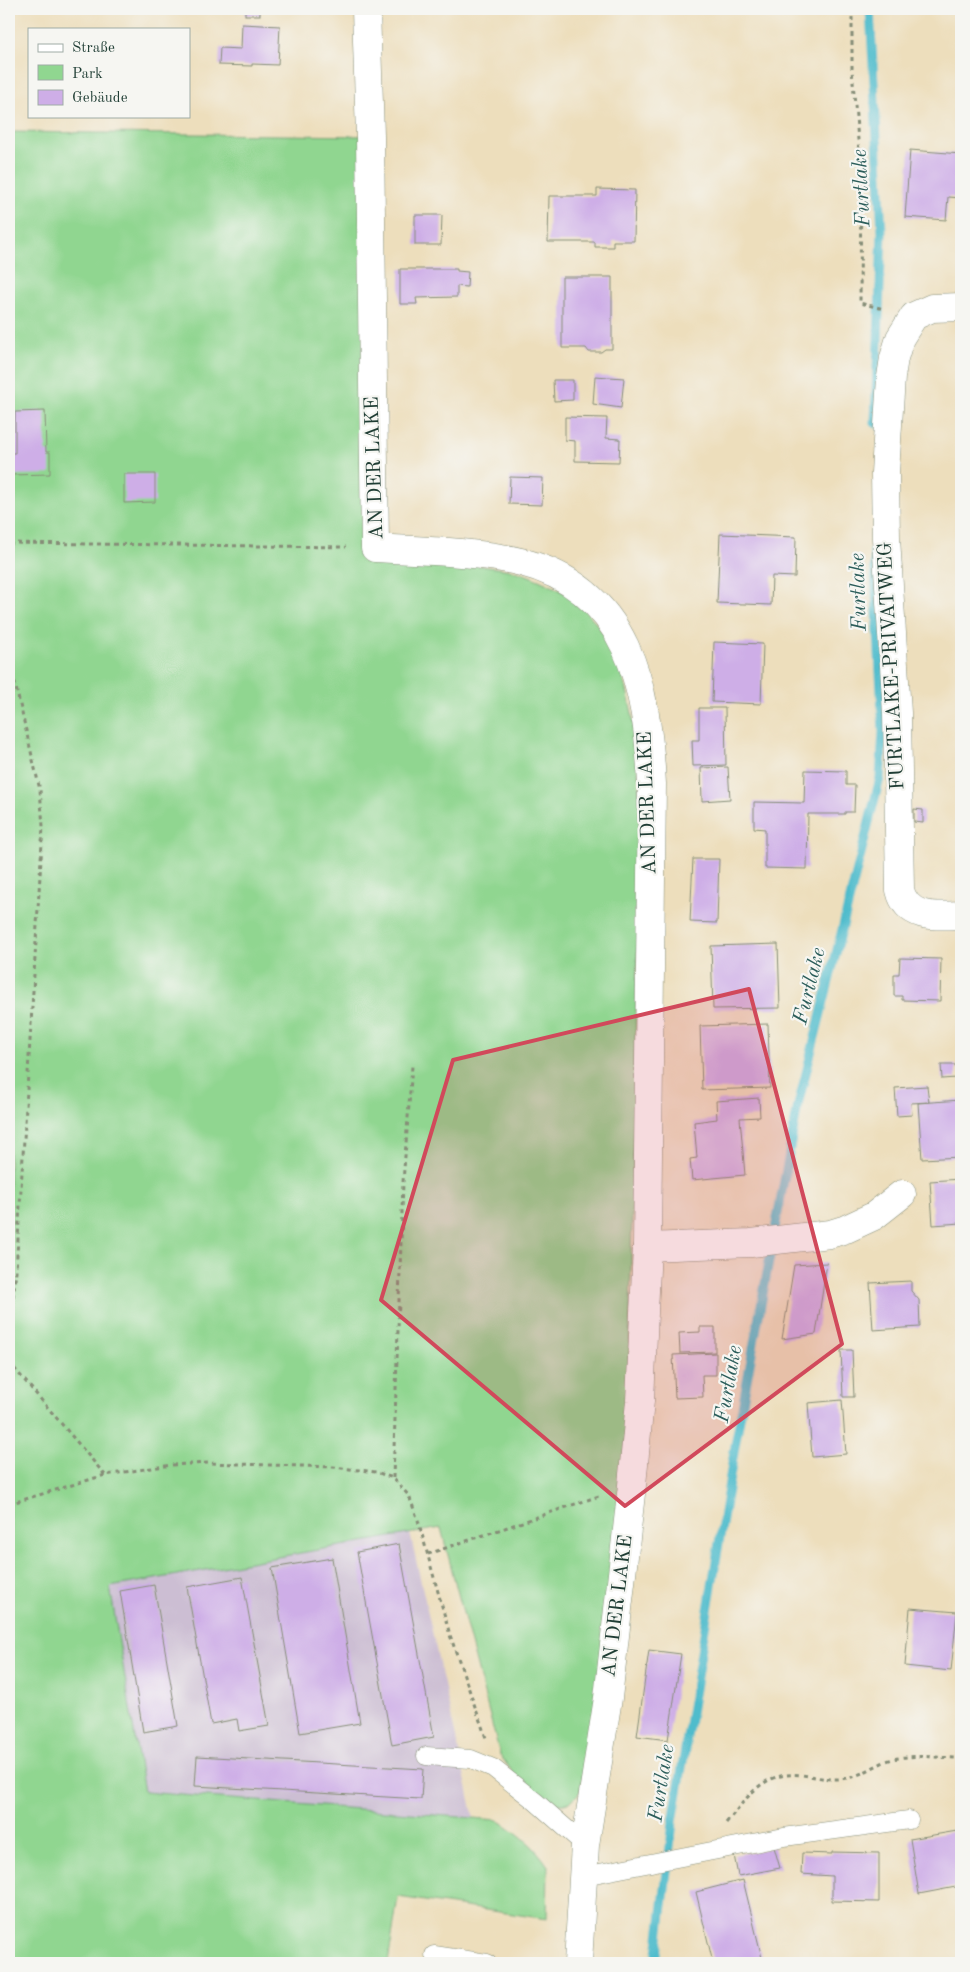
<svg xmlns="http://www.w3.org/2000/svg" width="970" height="1972" font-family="'Old Standard TT',serif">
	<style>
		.industrial { fill: #ccbed3 }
		.green { fill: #90d690; stroke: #588a62 }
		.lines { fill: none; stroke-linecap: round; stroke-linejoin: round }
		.stream { stroke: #50bccc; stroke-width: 9 }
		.building { fill: #ceaee7 }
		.service-casing { stroke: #868e78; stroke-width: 19 }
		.minor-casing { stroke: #868e78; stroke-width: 29 }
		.path { stroke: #868e78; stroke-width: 3; stroke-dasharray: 4 4; stroke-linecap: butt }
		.service { stroke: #fff; stroke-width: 18 }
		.minor { stroke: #fff; stroke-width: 28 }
		.marked { fill: #d1495b; fill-opacity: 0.2; stroke: #d1495b; stroke-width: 4; stroke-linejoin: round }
		.labels { text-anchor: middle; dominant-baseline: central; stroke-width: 4.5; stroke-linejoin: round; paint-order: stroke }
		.street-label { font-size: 20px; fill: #1f3d34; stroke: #f6f6f2 }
		.water-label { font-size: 21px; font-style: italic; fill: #2b5d5a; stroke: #f6f6f2 }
	</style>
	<rect width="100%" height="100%" fill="#f6f6f2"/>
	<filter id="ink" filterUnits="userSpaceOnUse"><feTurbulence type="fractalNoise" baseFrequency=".02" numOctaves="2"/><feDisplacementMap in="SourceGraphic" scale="10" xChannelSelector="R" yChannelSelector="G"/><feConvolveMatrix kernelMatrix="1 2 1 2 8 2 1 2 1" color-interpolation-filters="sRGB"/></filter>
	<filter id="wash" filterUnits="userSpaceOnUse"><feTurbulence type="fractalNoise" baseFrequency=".0096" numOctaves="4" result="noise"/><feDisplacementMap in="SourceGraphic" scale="20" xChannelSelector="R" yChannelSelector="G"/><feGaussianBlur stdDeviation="1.12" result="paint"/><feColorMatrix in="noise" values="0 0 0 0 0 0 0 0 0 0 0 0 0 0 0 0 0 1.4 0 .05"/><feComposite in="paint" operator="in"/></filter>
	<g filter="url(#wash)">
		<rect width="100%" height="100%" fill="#eddebc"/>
		<!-- industrial -->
		<polygon class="industrial" points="410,1533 474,1818 144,1793 110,1587"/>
		<!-- green -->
		<path class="green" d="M9,132L370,136L375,548C408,554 442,559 476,565C490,568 507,568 521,573C533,577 563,590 572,598C635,651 637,737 640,812L629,1365L623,1487L594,1723L580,1792L570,1802L564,1804H555L514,1774L500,1755L441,1528L110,1587L144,1792L498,1820C518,1833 535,1846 548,1866L547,1919L398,1897L388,1963H9Z"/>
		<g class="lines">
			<!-- stream -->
			<g class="stream">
				<polyline points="870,9 882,232 875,423"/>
				<polyline points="656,1963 673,1822 736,1440 798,1105 880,778 883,732 874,551"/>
			</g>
		</g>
		<g id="blocks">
			<!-- building -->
			<g class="building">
				<rect x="245" y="9" width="15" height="6"/>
				<polygon points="242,24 280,26 278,65 252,64 252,66 219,65 220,48 241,49"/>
				<polygon points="910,150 961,154 961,198 948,197 946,220 905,217"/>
				<polygon points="597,189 635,190 634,241 613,241 613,247 595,247 595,242 548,242 549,196 597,196"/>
				<polygon points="415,215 442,215 441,245 415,245"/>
				<polygon points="400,269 457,269 457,271 468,272 467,287 457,286 457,297 416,298 417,304 400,304"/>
				<polygon points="562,277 612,277 612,349 605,349 601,352 589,352 586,348 562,348"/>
				<polygon points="595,376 624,378 621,408 593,404"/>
				<polygon points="553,380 573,380 573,400 554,401"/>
				<polygon points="45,411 46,452 50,452 50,474 11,475 11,453 15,453 15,412"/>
				<polygon points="565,417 607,418 606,438 620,439 619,462 575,461 575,441 565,440"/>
				<polygon points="124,474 155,474 155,502 124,503"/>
				<polygon points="510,477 543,478 542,505 509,504"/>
				<polygon points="720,534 796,537 795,577 772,576 771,605 717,603"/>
				<polygon points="714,642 763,644 761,704 712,702"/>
				<polygon points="699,708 725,708 726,765 693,766 692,740 699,740"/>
				<polygon points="728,767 730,799 702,801 701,768"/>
				<polygon points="805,770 846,771 846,785 855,785 854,812 845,812 845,814 808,814 807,869 765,868 765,829 754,828 754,802 804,803"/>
				<polygon points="914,809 923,810 923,823 914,822"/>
				<polygon points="693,859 719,859 717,923 690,922"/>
				<polygon points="778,944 780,1008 713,1009 711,946"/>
				<polygon points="900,958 941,959 940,1001 902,1000 902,996 894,996 894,974 899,974"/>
				<polygon points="768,1024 770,1088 702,1090 700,1026"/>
				<polygon points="941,1065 956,1065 956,1078 942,1079"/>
				<polygon points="927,1086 929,1102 911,1103 912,1115 897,1116 895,1088"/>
				<polygon points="759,1098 760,1117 740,1118 745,1175 692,1180 690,1159 697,1158 694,1122 717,1119 716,1101"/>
				<polygon points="961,1100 961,1157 922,1159 918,1103"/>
				<polygon points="961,1179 961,1223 933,1225 930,1181"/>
				<polygon points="827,1263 816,1334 782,1339 794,1265"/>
				<polygon points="911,1281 911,1291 919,1300 920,1327 873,1330 870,1283"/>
				<polygon points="700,1327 715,1327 715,1352 680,1353 679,1333 700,1332"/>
				<polygon points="841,1350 852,1350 854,1397 843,1397"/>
				<polygon points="716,1353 716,1375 702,1375 703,1397 675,1398 673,1355"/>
				<polygon points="842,1400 846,1454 812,1457 808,1403"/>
				<polygon points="399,1544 434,1737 392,1745 357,1552"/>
				<polygon points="332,1558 360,1723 300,1733 272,1568"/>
				<polygon points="242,1577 269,1726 239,1731 237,1719 211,1724 187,1587"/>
				<polygon points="154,1585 178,1726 143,1732 120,1591"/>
				<polygon points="910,1608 957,1612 951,1671 905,1666"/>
				<polygon points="649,1650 681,1654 668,1740 637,1736"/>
				<polygon points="197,1756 423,1769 421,1799 195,1786"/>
				<polygon points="957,1831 961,1853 961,1886 919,1894 910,1839"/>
				<polygon points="774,1847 780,1868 738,1876 734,1855"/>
				<polygon points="832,1852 879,1853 879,1902 832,1901 832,1876 801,1874 802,1853 832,1854"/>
				<polygon points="743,1880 762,1958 740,1963 713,1963 696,1892"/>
			</g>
		</g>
	</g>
	<g filter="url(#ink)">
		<use href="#blocks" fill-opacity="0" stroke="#868e78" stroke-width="1"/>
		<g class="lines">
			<defs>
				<g id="service">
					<polyline points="426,1756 471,1759 493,1768 536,1802 585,1845"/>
					<polyline points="584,1876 784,1837 909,1820"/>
					<polyline points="434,1955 487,1963"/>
				</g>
				<g id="minor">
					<path d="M366,9L370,136L375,548C421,551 476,551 521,562C629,589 647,687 652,784L647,1247L640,1401L632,1485L608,1698L585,1845L578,1963"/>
					<path d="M961,307L932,308L914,316L900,338L894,358L891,377L885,473L886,538L897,713L900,890C907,920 938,916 961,915"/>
					<polyline points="647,1247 751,1243 830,1234 846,1229 874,1216 902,1194"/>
				</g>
			</defs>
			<!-- service casing -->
			<use href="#service" class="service-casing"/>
			<!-- minor casing -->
			<use href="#minor" class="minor-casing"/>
			<!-- path -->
			<g class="path">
				<polyline points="852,9 852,70 861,175 860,303 884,309"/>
				<polyline points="9,543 346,547"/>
				<polyline points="9,658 40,790 43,826 16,1271 9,1334"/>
				<polyline points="9,1362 105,1475"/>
				<polyline points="393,1478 403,1182 412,1066"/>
				<polyline points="9,1504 105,1475 172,1465 208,1463 333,1467 376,1472 393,1478 409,1496 418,1520 450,1635 486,1738"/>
				<polyline points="428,1554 602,1495"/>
				<path d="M726,1823C748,1797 762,1771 802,1775C817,1777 832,1781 847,1778C864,1775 877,1763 893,1759C915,1754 939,1758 961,1758"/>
			</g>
			<!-- service -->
			<use href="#service" class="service"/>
			<!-- minor -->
			<use href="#minor" class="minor"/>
		</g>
	</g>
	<!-- marked area -->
	<path class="marked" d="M749,989L842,1344L625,1506L381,1300L453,1060Z"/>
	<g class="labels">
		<!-- street labels -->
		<g class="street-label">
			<text transform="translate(375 468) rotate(-92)">AN DER LAKE</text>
			<text transform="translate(892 666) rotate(-93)">FURTLAKE-PRIVATWEG</text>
			<text transform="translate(648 803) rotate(-92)">AN DER LAKE</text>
			<text transform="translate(618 1606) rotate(-83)">AN DER LAKE</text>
		</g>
		<!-- water labels -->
		<g class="water-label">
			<text transform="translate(862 188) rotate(-93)">Furtlake</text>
			<text transform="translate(859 592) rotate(-92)">Furtlake</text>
			<text transform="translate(810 986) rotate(-76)">Furtlake</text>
			<text transform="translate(729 1384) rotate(-80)">Furtlake</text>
			<text transform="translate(662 1783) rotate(-81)">Furtlake</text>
		</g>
	</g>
	<!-- margin -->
	<rect width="970" height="1972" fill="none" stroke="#f6f6f2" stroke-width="30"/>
	<!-- legend -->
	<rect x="28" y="28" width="162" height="90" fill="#f6f6f2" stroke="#a0aca6"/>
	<rect x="38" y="44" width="25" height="8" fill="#ffffff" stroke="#a0aca6"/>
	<text x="72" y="52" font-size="15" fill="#1f3d34">Straße</text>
	<rect x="38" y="65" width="25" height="15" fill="#90d690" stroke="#a0aca6"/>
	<text x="72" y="78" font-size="15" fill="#1f3d34">Park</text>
	<rect x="38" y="90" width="25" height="15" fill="#ceaee7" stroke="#a0aca6"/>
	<text x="72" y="102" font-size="15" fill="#1f3d34">Gebäude</text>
</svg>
